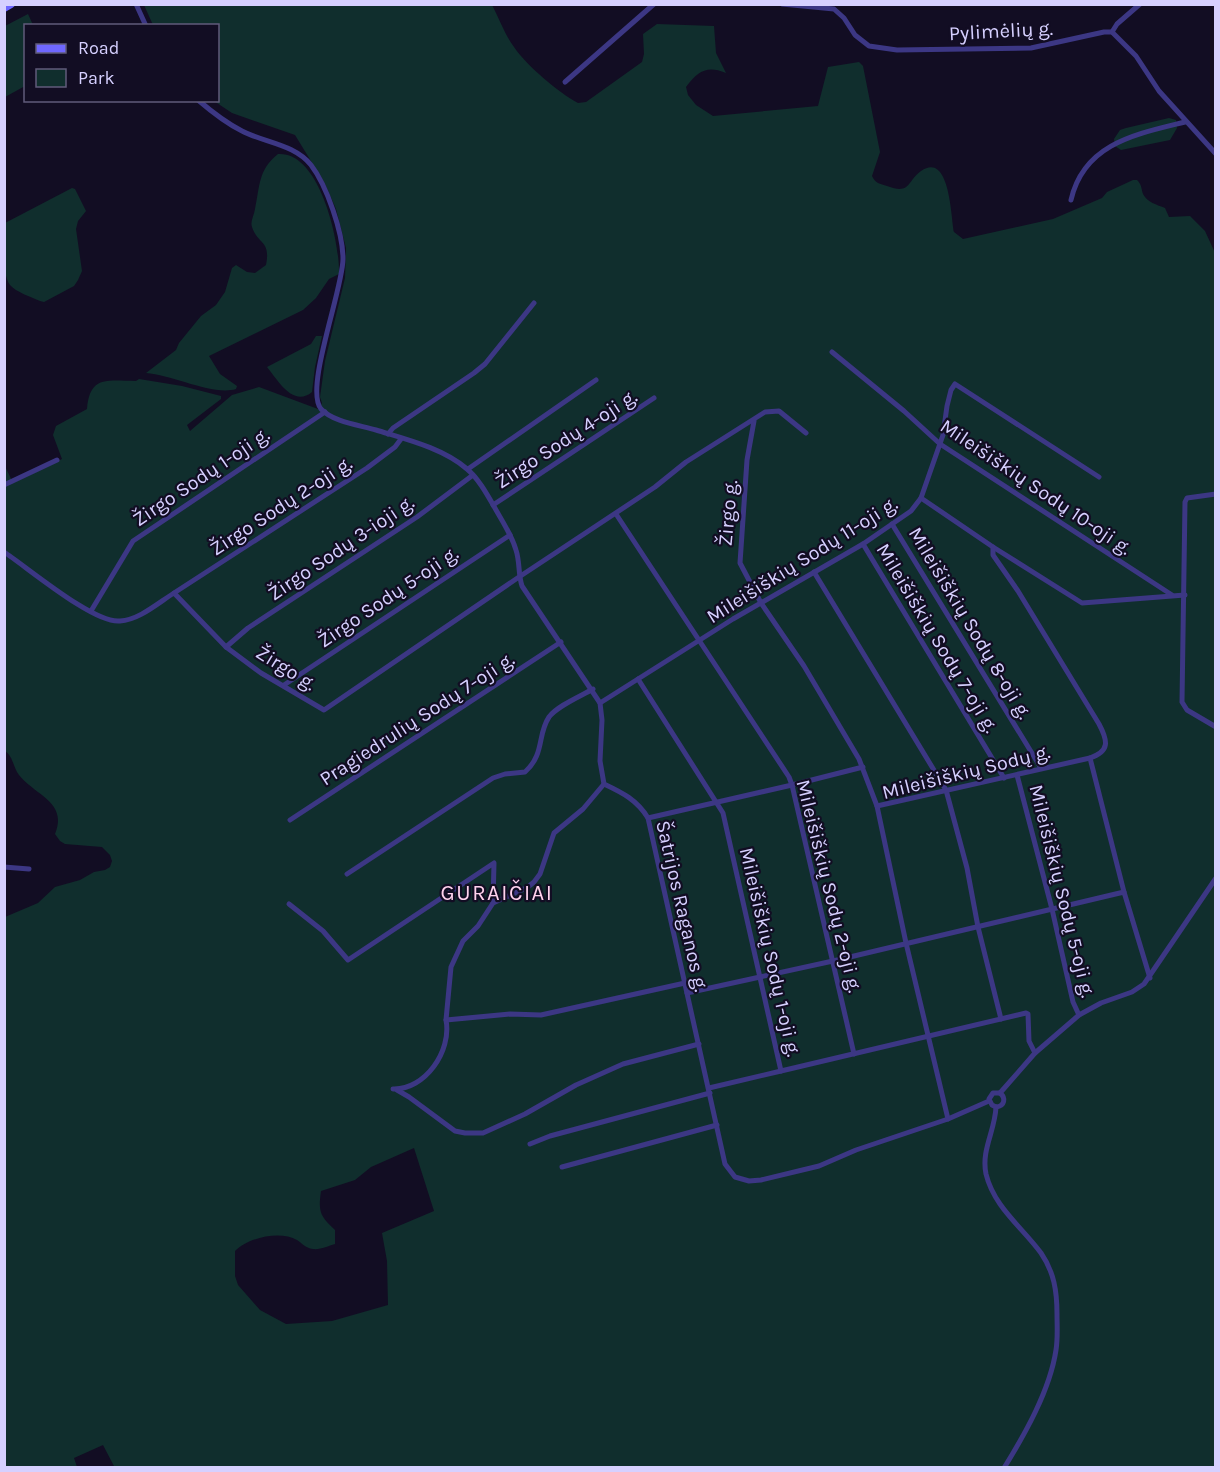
<svg xmlns="http://www.w3.org/2000/svg" width="1220" height="1472" font-family="Karla,sans-serif">
	<style>
		.green { fill: #102e2d; fill-rule: evenodd }
		.lines { fill: none; stroke-linecap: round; stroke-linejoin: round }
		.street { stroke: #3c3784; stroke-width: 5 }
		.secondary { stroke: #6f67ff; stroke-width: 8 }
		.labels { text-anchor: middle; dominant-baseline: central; stroke-width: 4.5; stroke-linejoin: round; paint-order: stroke }
		.street-label { font-size: 20px; fill: #d6d0ff; stroke: #120d23 }
		.quarter-label { font-size: 22px; letter-spacing: 1.5px; fill: #ffd2ed; stroke: #120d23 }
	</style>
	<rect width="100%" height="100%" fill="#120d23"/>
	<!-- green -->
	<g class="green">
		<path d="M144,5H492C499,18 505,35 514,47C527,66 558,92 578,103L586,102L642,62L644,54L643,34L657,24L714,26L716,53L726,73C707,65 698,71 686,87L688,95L696,105L713,116L818,106L828,67L859,62L863,66L880,152L872,176C875,183 880,184 887,186C911,195 907,181 921,171C950,151 951,217 954,232L963,239L1053,219L1102,198L1107,192L1133,180H1137C1142,185 1141,188 1143,194C1147,202 1157,205 1165,208L1169,217L1190,216L1205,231L1216,255L1215,1467L115,1468L103,1445L74,1458L77,1467H5V917L38,903L55,887L80,880L94,872L105,870L110,867L112,861L110,855L102,847L65,844L60,841L55,834C68,802 36,796 19,775C13,767 13,756 5,751L4,464L13,483L62,459L53,435L56,426L87,409C90,375 107,381 136,381L139,379L182,386L221,396V399L187,425L190,431L232,395L259,387L318,409L322,403L320,397L325,361L345,278L346,248L336,209L325,184L295,135L232,113L214,101L218,100V26L153,25ZM414,1148L434,1211L382,1233L387,1261L388,1305L332,1321L286,1324L260,1310L238,1285L235,1276V1251C247,1238 280,1230 297,1240C302,1243 305,1248 313,1249C320,1250 328,1246 335,1244V1230C320,1216 318,1212 321,1191L355,1180L371,1167Z"/>
		<polygon points="28,14 33,25 26,26 25,86 5,97 5,26"/>
		<polygon points="1169,118 1176,120 1177,128 1170,140 1121,150 1115,146 1114,139 1120,130 1126,128"/>
		<path d="M278,154C320,151 340,242 339,274L329,279L316,298L303,310L209,356L220,374L237,386L236,389C213,396 173,375 146,373L176,350L179,343L201,316L216,305L225,292L232,268L236,265L247,272L255,273L266,265C271,240 258,245 252,227C250,221 254,216 255,209C260,186 258,170 278,154Z"/>
		<path d="M72,188L75,189L86,211L78,221L76,229L82,271L78,280L74,286L44,302L40,301C31,297 16,292 10,285C1,273 4,237 5,223Z"/>
		<path d="M316,336H322L315,367L312,392C293,408 277,379 267,367L311,344Z"/>
	</g>
	<g class="lines">
		<!-- street -->
		<g class="street">
			<polyline points="136,4 146,26"/>
			<polyline points="782,4 834,9 844,18 855,35 869,46 897,50 1031,48 1104,32 1112,32 1136,56 1159,91 1216,154"/>
			<polyline points="1112,32 1117,24 1140,4"/>
			<polyline points="565,82 654,4"/>
			<path d="M198,100C212,112 226,123 242,131C265,143 294,144 311,165C327,186 343,233 343,259C343,289 304,389 321,409C333,422 359,425 376,430C405,439 443,448 467,469C479,479 488,496 496,510C503,522 512,536 516,550C520,562 518,574 522,586L600,703L602,720L600,761L604,784C623,793 637,800 648,818L725,1164L735,1177L749,1181L761,1180L819,1166L856,1150L948,1119L989,1101"/>
			<path d="M1071,200C1084,143 1137,134 1185,122"/>
			<polyline points="832,352 904,411 940,444 1172,595"/>
			<polyline points="754,421 747,460 740,563 761,603 804,666 859,759 877,806"/>
			<polyline points="388,434 393,428 474,373 485,364 534,303"/>
			<polyline points="468,469 596,380"/>
			<polyline points="4,485 57,460"/>
			<polyline points="1216,494 1187,498 1185,502 1182,702 1187,710 1216,727"/>
			<polyline points="921,498 993,547 1082,603 1185,595"/>
			<polyline points="493,505 654,398"/>
			<polyline points="616,514 789,777 792,785 854,1054"/>
			<polyline points="892,524 1041,768"/>
			<polyline points="863,544 1004,778"/>
			<path d="M4,552C27,567 94,624 120,621C139,620 158,603 174,593L226,647L261,673L324,710L519,577L655,487L686,462L765,412L779,411L806,433"/>
			<polyline points="814,572 946,790 967,868 978,927 1001,1019"/>
			<polyline points="174,593 367,468 395,447 401,439"/>
			<polyline points="91,611 133,541 325,412"/>
			<polyline points="226,647 248,628 417,517 473,475"/>
			<polyline points="638,679 723,813 781,1071 1026,1013 1028,1014 1029,1041 1035,1053"/>
			<polyline points="284,685 510,535"/>
			<polyline points="600,703 733,619 863,544 911,511 921,498 943,435 947,406 951,390 955,384 1099,477"/>
			<polyline points="1090,758 1124,892"/>
			<polyline points="1017,775 1052,909 1073,1002 1079,1015"/>
			<polyline points="648,818 792,785 863,767"/>
			<polyline points="290,820 561,642"/>
			<polyline points="4,867 29,869"/>
			<path d="M347,874L493,778L505,774L525,772C545,754 537,735 549,717C557,706 581,696 593,689"/>
			<polyline points="289,904 323,931 348,960 494,863 493,903"/>
			<polyline points="687,993 833,961 1124,892 1150,978"/>
			<polyline points="446,1020 510,1014 541,1015 685,983"/>
			<polyline points="709,1088 781,1071"/>
			<path d="M393,1089C425,1090 452,1051 446,1020L451,967L463,941L478,926L493,903L528,887L534,882L540,874L554,833L583,809L604,784"/>
			<polyline points="397,1090 409,1097 455,1131 465,1133 483,1133 525,1114 576,1085 623,1064 699,1044"/>
			<polyline points="1000,1093 1035,1053 1079,1015 1101,1003 1132,992 1144,984 1216,878"/>
			<path d="M996,1107C995,1131 981,1150 986,1174C994,1207 1022,1227 1041,1253C1054,1272 1057,1291 1057,1314C1057,1326 1058,1338 1056,1350C1050,1390 1025,1434 1004,1468"/>
			<polyline points="996,1107 992,1105 989,1099 993,1093 1000,1093"/>
			<path d="M996,1107C1005,1106 1006,1098 1000,1093"/>
			<path d="M948,1119L906,943L877,806L1090,758C1110,751 1108,741 1099,724L1018,591L993,555V547"/>
			<polyline points="530,1144 550,1136 710,1093"/>
			<polyline points="562,1167 717,1125"/>
		</g>
		<!-- secondary -->
		<polyline class="secondary" points="4,8 11,4"/>
	</g>
	<g class="labels">
		<!-- street labels -->
		<g class="street-label">
			<text transform="translate(1001 31) rotate(-3)">Pylimėlių g.</text>
			<text transform="translate(566 439) rotate(-33)">Žirgo Sodų 4-oji g.</text>
			<text transform="translate(201 477) rotate(-34)">Žirgo Sodų 1-oji g.</text>
			<text transform="translate(1036 487) rotate(34)">Mileišiškių Sodų 10-oji g.</text>
			<text transform="translate(281 506) rotate(-33)">Žirgo Sodų 2-oji g.</text>
			<text transform="translate(728 513) rotate(-85)">Žirgo g.</text>
			<text transform="translate(341 548) rotate(-34)">Žirgo Sodų 3-ioji g.</text>
			<text transform="translate(802 560) rotate(-32)">Mileišiškių Sodų 11-oji g.</text>
			<text transform="translate(388 597) rotate(-34)">Žirgo Sodų 5-oji g.</text>
			<text transform="translate(970 623) rotate(59)">Mileišiškių Sodų 8-oji g.</text>
			<text transform="translate(937 638) rotate(59)">Mileišiškių Sodų 7-oji g.</text>
			<text transform="translate(286 668) rotate(32)">Žirgo g.</text>
			<text transform="translate(417 719) rotate(-33)">Pragiedrulių Sodų 7-oji g.</text>
			<text transform="translate(966 772) rotate(-14)">Mileišiškių Sodų g.</text>
			<text transform="translate(829 886) rotate(76)">Mileišiškių Sodų 2-oji g.</text>
			<text transform="translate(1062 891) rotate(76)">Mileišiškių Sodų 5-oji g.</text>
			<text transform="translate(682 906) rotate(77)">Šatrijos Raganos g.</text>
			<text transform="translate(770 952) rotate(77)">Mileišiškių Sodų 1-oji g.</text>
		</g>
		<!-- quarter labels -->
		<g class="quarter-label">
			<text x="497" y="893">GURAIČIAI</text>
		</g>
	</g>
	<!-- border -->
	<rect width="1220" height="1472" fill="none" stroke="#d6d0ff" stroke-width="12"/>
	<!-- legend -->
	<rect x="24" y="24" width="195" height="78" fill="#120d23" stroke="#605b7b" stroke-width="1.5"/>
	<rect x="36" y="44" width="30" height="9" fill="#6f67ff" stroke="#605b7b" stroke-width="1.5"/>
	<text x="78" y="54" font-size="18" fill="#d6d0ff">Road</text>
	<rect x="36" y="69" width="30" height="18" fill="#102e2d" stroke="#605b7b" stroke-width="1.5"/>
	<text x="78" y="84" font-size="18" fill="#d6d0ff">Park</text>
</svg>
